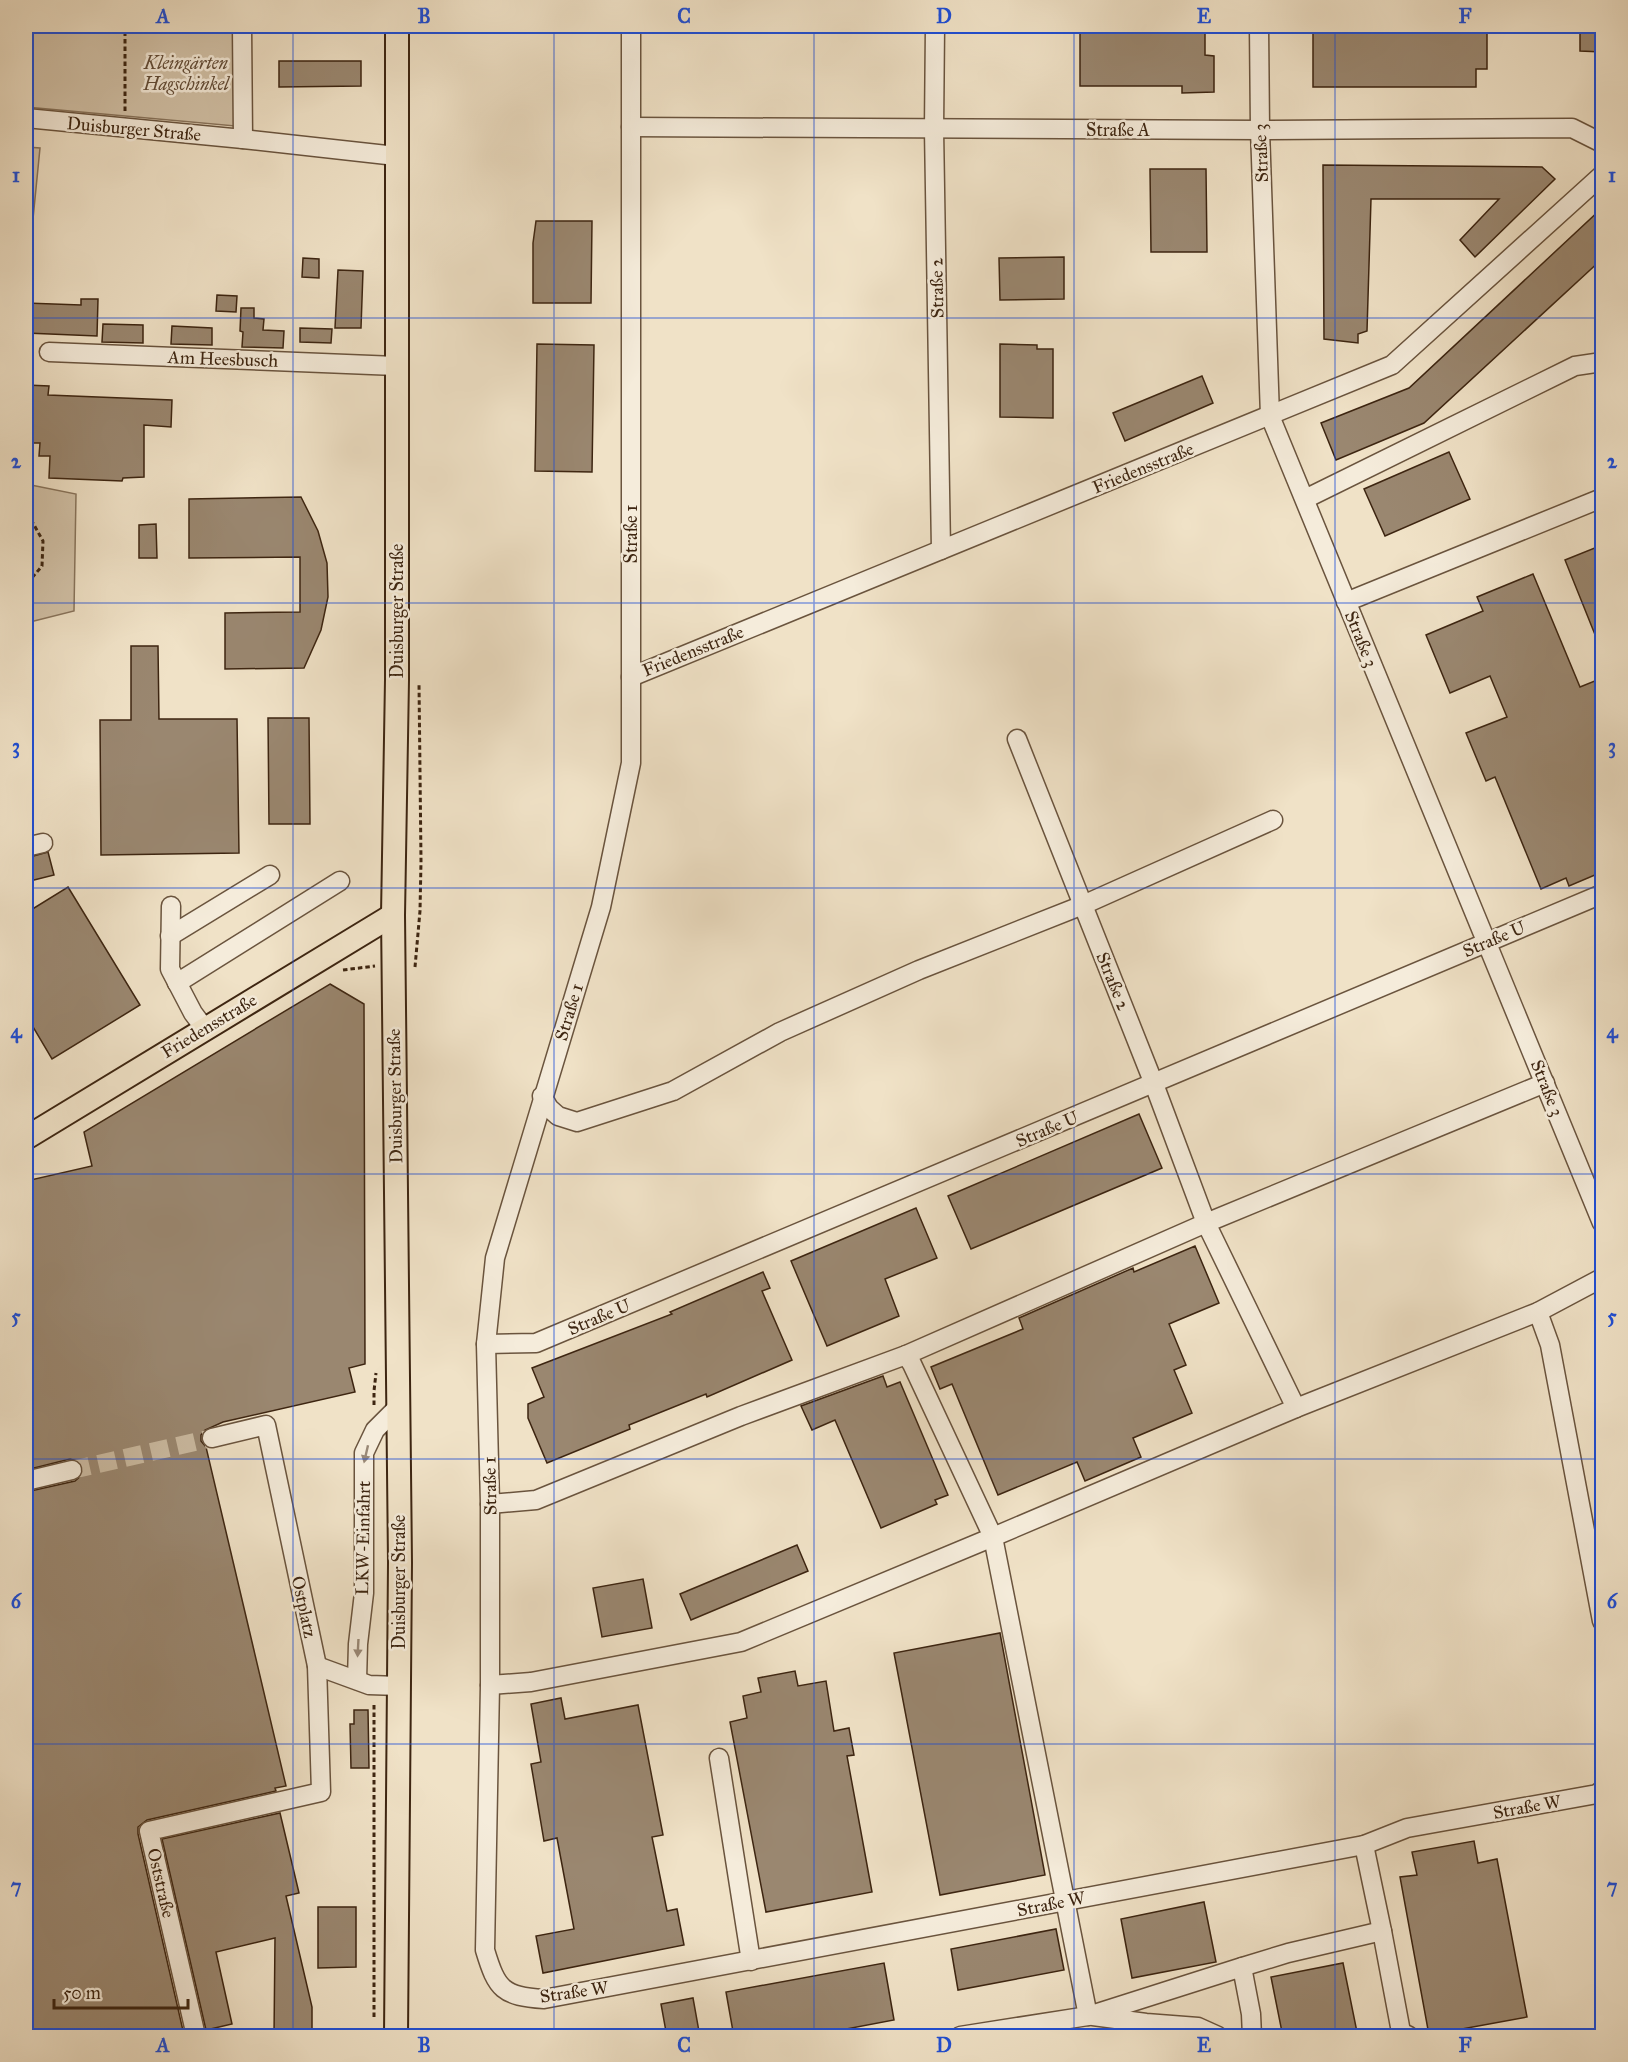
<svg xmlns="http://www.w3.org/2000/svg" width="1628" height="2062" font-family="'IM FELL Great Primer',serif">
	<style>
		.green { fill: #d2c2a8; stroke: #88745c; stroke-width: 1.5 }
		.building { fill: #9a8770; stroke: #3d2511; stroke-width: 1.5 }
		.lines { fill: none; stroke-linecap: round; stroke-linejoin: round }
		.minor-tunnel { stroke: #ccbca3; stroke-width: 18; stroke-dasharray: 18 9; stroke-linecap: butt }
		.minor-casing { stroke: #6a543e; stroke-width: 21 }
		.major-casing { stroke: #3d2511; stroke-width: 26 }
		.path { stroke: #3d2511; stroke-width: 3; stroke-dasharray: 4.5 3; stroke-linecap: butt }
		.minor { stroke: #f5ecdb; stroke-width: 18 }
		.major { stroke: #f0e2c7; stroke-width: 22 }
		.rail { stroke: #3d2511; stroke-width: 4.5; stroke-dasharray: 10 10; stroke-linecap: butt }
		.oneway { fill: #998876 }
		.grid { fill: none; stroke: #1d4ed8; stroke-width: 1.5; stroke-opacity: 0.55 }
		.labels { text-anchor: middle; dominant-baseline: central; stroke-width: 5; stroke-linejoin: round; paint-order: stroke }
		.park-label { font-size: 18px; font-style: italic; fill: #624c37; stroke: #f5ecdb }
		.street-label { font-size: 18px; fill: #3d2511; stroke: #f5ecdb }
		.neatline { fill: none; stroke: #1d4ed8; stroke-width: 2 }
		.grid-label { font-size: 20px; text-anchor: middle; font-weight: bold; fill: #1d4ed8 }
	</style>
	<rect width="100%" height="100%" fill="#f0e2c7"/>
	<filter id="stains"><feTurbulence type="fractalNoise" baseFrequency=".00333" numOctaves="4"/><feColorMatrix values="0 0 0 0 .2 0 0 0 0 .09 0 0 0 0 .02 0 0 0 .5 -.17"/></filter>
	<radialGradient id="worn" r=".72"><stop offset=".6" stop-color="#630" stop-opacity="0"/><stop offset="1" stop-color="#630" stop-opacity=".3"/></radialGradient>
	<!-- green -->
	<g class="green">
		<polygon points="26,26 234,26 235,126 26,107"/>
		<polygon points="26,147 40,148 32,229 26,258"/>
		<polygon points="26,484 76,494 74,611 26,623"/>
	</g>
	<!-- building -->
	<g class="building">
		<polygon points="1080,26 1161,26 1161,29 1205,29 1205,55 1214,56 1214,92 1182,93 1182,86 1080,86"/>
		<polygon points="1313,26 1487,26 1487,69 1476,69 1476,87 1313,87"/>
		<polygon points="1580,26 1602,26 1602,52 1580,51"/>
		<polygon points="279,61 361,61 361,86 279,87"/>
		<polygon points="1323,165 1542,167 1555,179 1475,257 1460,240 1499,199 1371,199 1367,331 1358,334 1358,343 1324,339"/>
		<polygon points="1150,169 1206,169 1207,252 1151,252"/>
		<polygon points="1602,208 1602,259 1424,423 1336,460 1321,423 1409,388"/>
		<polygon points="536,221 592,221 591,303 533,303 533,243"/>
		<polygon points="1064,257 1064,299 1000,300 999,258"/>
		<polygon points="303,258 319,259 319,278 302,277"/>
		<polygon points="338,270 363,271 361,328 335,328"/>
		<polygon points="217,295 237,296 236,312 216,311"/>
		<polygon points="81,299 98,299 97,336 26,333 26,303 81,305"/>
		<polygon points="241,308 254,308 254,318 264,319 263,330 284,331 283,348 242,347 243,332 240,331"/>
		<polygon points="103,324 143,325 143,343 102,342"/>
		<polygon points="172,326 212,328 212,345 171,344"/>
		<polygon points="300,328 332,329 331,343 300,342"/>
		<polygon points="537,344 594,345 592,472 535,471"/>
		<polygon points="1000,344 1037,345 1037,349 1053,349 1053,418 1000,417"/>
		<polygon points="1202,376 1213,403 1125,441 1113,413"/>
		<polygon points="26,385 49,386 48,395 172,400 171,427 144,425 144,477 123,478 122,481 49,478 50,456 39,456 40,443 26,443"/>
		<polygon points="1449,452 1470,499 1385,536 1364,489"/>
		<polygon points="301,497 318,531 327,563 328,597 321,630 304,668 225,669 225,613 300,612 300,557 189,558 189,499"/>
		<polygon points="156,524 157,558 139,558 139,525"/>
		<polygon points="1602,545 1602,652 1565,560"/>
		<polygon points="1533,574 1580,687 1602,678 1602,872 1569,886 1566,878 1541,889 1495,777 1486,781 1466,733 1507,717 1490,676 1450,693 1426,635 1483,611 1477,597"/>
		<polygon points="131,646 158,646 159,719 237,719 239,853 101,855 100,720 131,720"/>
		<polygon points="268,718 309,718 310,824 269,824"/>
		<polygon points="48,852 54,875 26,882 26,858"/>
		<polygon points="68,887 140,1005 52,1059 26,1015 26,913"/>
		<polygon points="330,984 364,1004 365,1364 349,1368 355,1392 223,1422 205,1430 201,1435 201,1441 206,1447 286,1786 275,1788 276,1791 147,1820 138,1827 138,1834 184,2035 26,2037 26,1492 75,1481 83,1474 83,1468 80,1462 70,1459 26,1470 26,1181 92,1166 84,1132"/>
		<polygon points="1139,1114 1162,1168 971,1249 948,1196"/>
		<polygon points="916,1208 937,1258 885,1279 899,1316 827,1346 791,1261"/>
		<polygon points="1195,1246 1219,1303 1169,1324 1186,1365 1174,1370 1192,1413 1133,1438 1141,1457 1085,1481 1077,1462 998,1495 952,1384 940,1389 931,1367 1023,1329 1019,1318 1133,1268 1134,1272"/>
		<polygon points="763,1272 770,1288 762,1291 792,1360 707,1397 706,1394 629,1425 630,1429 547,1463 528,1418 528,1404 544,1397 532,1368 672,1314 670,1312"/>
		<polygon points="883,1376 887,1387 900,1382 948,1495 935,1500 937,1504 881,1528 835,1420 812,1430 801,1406"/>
		<polygon points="797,1545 808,1571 691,1620 680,1594"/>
		<polygon points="643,1579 652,1628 602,1637 593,1588"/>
		<polygon points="1000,1633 1045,1875 940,1895 894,1653"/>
		<polygon points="795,1671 798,1686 826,1681 834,1731 849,1728 854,1755 847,1756 872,1892 766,1912 730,1722 747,1718 743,1696 761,1692 758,1678"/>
		<polygon points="561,1698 565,1719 638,1705 663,1835 652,1837 667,1911 677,1909 684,1945 543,1973 536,1936 574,1929 557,1838 544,1841 531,1764 541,1762 531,1704"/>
		<polygon points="354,1710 368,1710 369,1768 351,1768 350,1724 354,1724"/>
		<polygon points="280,1813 299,1893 286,1896 312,2007 312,2037 274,2037 275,1938 216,1952 232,2024 206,2030 162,1839"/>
		<polygon points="1474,1841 1478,1863 1497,1859 1527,2017 1429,2035 1400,1877 1417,1875 1412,1852"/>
		<polygon points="1204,1902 1216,1962 1132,1978 1121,1919"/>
		<polygon points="318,1907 356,1907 356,1967 318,1968"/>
		<polygon points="1056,1929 1064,1970 958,1990 951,1949"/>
		<polygon points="884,1963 894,2020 804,2037 734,2037 726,1992"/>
		<polygon points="1343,1963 1358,2037 1283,2037 1271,1977"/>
		<polygon points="693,1998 700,2037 667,2037 661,2004"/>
	</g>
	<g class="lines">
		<!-- minor-tunnel -->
		<polyline class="minor-tunnel" points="72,1470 212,1438"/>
		<defs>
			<g id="minor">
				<polyline points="242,26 243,139"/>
				<path d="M631,26V763L601,907L495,1258L486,1344L490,1504V1685L485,1950C497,1990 503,1996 544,1999L1364,1845L1407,1828L1597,1794L1602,1790"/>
				<polyline points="935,26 934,129 941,550"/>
				<polyline points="1259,26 1260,130 1270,416 1602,1223"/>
				<polyline points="26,118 243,139 396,156"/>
				<polyline points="631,127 1260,130 1572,128 1602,143"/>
				<polyline points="49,352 396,366"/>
				<polyline points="1305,499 1575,366 1602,362"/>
				<polyline points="1346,602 1602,498"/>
				<polyline points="631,677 1392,365 1602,175"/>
				<polyline points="1017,739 1154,1084 1206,1223 1545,1083"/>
				<polyline points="26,847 43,843"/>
				<polyline points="171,906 170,969 193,1013 205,1029"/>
				<polyline points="170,936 270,875"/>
				<polyline points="177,983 340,881"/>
				<polyline points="542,1096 549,1108 558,1116 577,1122 673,1091 780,1032 919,970 1083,905 1273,820"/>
				<polyline points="1538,1312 1550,1345 1602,1621"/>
				<polyline points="486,1344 536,1343 1602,894"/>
				<polyline points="26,1481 72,1470"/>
				<polyline points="490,1504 536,1500 741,1416 906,1355"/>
				<polyline points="317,1666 369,1685 399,1686"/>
				<polyline points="357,1680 358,1644 364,1593 364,1453 375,1430 398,1407"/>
				<polyline points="490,1685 531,1682 741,1642 993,1537 912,1364 906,1355 1206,1223 1296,1408"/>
				<polyline points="719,1758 751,1961"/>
				<polyline points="1382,1931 1401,2032 1409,2036"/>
				<polyline points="1242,1967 1288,1953 1382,1931 1364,1845"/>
				<polyline points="1088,2016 993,1537 1296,1408 1538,1312 1602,1278"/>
				<polyline points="1093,2016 1146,2023 1198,2027 1218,2036"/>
				<polyline points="196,2036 149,1831 321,1792 317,1666 266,1425 212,1438"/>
				<polyline points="960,2036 1088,2016 1242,1967 1251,2014 1252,2036"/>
			</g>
			<g id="major">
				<polyline points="26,1138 393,915"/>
				<polyline points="396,2036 400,1563 393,915 397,680 397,26"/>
			</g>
		</defs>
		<!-- minor casing -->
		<use href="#minor" class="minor-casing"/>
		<!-- major casing -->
		<use href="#major" class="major-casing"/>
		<!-- path -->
		<g class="path">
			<polyline points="125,111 125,26"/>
			<polyline points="26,515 29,516 43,541 42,566 26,585"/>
			<polyline points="415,967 420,911 421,861 419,683"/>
			<polyline points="343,970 375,966"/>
			<polyline points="374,1405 374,1391 376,1373"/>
			<polyline points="374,2017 374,1703"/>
		</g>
		<!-- minor -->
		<use href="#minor" class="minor"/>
		<!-- major -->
		<use href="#major" class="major"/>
		<!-- rail -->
		<polyline class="rail" points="1595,2036 1602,2017"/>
	</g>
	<!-- one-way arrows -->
	<defs><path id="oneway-solid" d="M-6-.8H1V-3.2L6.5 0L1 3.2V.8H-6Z" transform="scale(1.5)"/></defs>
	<g class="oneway">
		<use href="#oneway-solid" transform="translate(366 1454) rotate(103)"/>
		<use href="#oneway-solid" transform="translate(358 1648) rotate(93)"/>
	</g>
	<!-- grid -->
	<path class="grid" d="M293,26V2036M554,26V2036M814,26V2036M1074,26V2036M1335,26V2036M26,318H1602M26,603H1602M26,888H1602M26,1174H1602M26,1459H1602M26,1744H1602"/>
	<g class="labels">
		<!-- park labels -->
		<g class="park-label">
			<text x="186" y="63">Kleingärten<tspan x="186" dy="21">Hagschinkel</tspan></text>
		</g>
		<!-- street labels -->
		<g class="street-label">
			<text transform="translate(134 129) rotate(5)">Duisburger Straße</text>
			<text x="1118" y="130">Straße A</text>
			<text transform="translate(1261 153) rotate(-92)">Straße 3</text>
			<text transform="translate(937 288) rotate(-91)">Straße 2</text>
			<text transform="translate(223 359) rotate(2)">Am Heesbusch</text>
			<text transform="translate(1143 468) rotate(-22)">Friedensstraße</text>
			<text transform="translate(631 534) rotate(-90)">Straße 1</text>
			<text transform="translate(397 611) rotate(-90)">Duisburger Straße</text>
			<text transform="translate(1361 639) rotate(68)">Straße 3</text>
			<text transform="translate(693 651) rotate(-22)">Friedensstraße</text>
			<text transform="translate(1494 939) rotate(-23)">Straße U</text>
			<text transform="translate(1113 981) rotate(68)">Straße 2</text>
			<text transform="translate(569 1012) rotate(-73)">Straße 1</text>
			<text transform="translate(209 1026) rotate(-31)">Friedensstraße</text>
			<text transform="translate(1547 1088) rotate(68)">Straße 3</text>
			<text transform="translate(395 1096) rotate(-91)">Duisburger Straße</text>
			<text transform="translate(1047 1129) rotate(-23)">Straße U</text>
			<text transform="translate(599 1317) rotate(-23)">Straße U</text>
			<text transform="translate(490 1486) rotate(-91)">Straße 1</text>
			<text transform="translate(363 1538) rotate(-89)">LKW-Einfahrt</text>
			<text transform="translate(399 1582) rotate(-90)">Duisburger Straße</text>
			<text transform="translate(304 1607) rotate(78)">Ostplatz</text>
			<text transform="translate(1527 1807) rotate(-10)">Straße W</text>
			<text transform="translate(161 1883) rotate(77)">Oststraße</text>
			<text transform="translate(1051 1904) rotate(-11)">Straße W</text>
			<text transform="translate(574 1992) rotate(-8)">Straße W</text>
		</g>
	</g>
	<!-- margin -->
	<rect width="1628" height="2062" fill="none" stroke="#f0e2c7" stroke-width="66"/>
	<!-- scale -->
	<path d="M54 1999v9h134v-9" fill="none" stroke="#3d2511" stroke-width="3"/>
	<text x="63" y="1999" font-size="18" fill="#3d2511" stroke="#f5ecdb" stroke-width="4.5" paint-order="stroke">50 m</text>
	<rect x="33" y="33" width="1562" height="1996" class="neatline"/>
	<g class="grid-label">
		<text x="163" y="23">A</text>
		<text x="424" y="23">B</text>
		<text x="684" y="23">C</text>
		<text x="944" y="23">D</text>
		<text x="1204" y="23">E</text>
		<text x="1465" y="23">F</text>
		<text x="16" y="182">1</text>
		<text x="1612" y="182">1</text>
		<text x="16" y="468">2</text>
		<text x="1612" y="468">2</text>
		<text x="16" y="753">3</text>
		<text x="1612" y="753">3</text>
		<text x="16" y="1038">4</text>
		<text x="1612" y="1038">4</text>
		<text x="16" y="1323">5</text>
		<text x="1612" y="1323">5</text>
		<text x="16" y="1608">6</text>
		<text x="1612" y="1608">6</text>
		<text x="16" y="1893">7</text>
		<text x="1612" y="1893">7</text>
		<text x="163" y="2052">A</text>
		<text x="424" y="2052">B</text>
		<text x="684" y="2052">C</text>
		<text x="944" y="2052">D</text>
		<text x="1204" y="2052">E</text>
		<text x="1465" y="2052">F</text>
	</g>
	<rect width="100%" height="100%" filter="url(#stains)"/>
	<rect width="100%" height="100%" fill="url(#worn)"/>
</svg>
